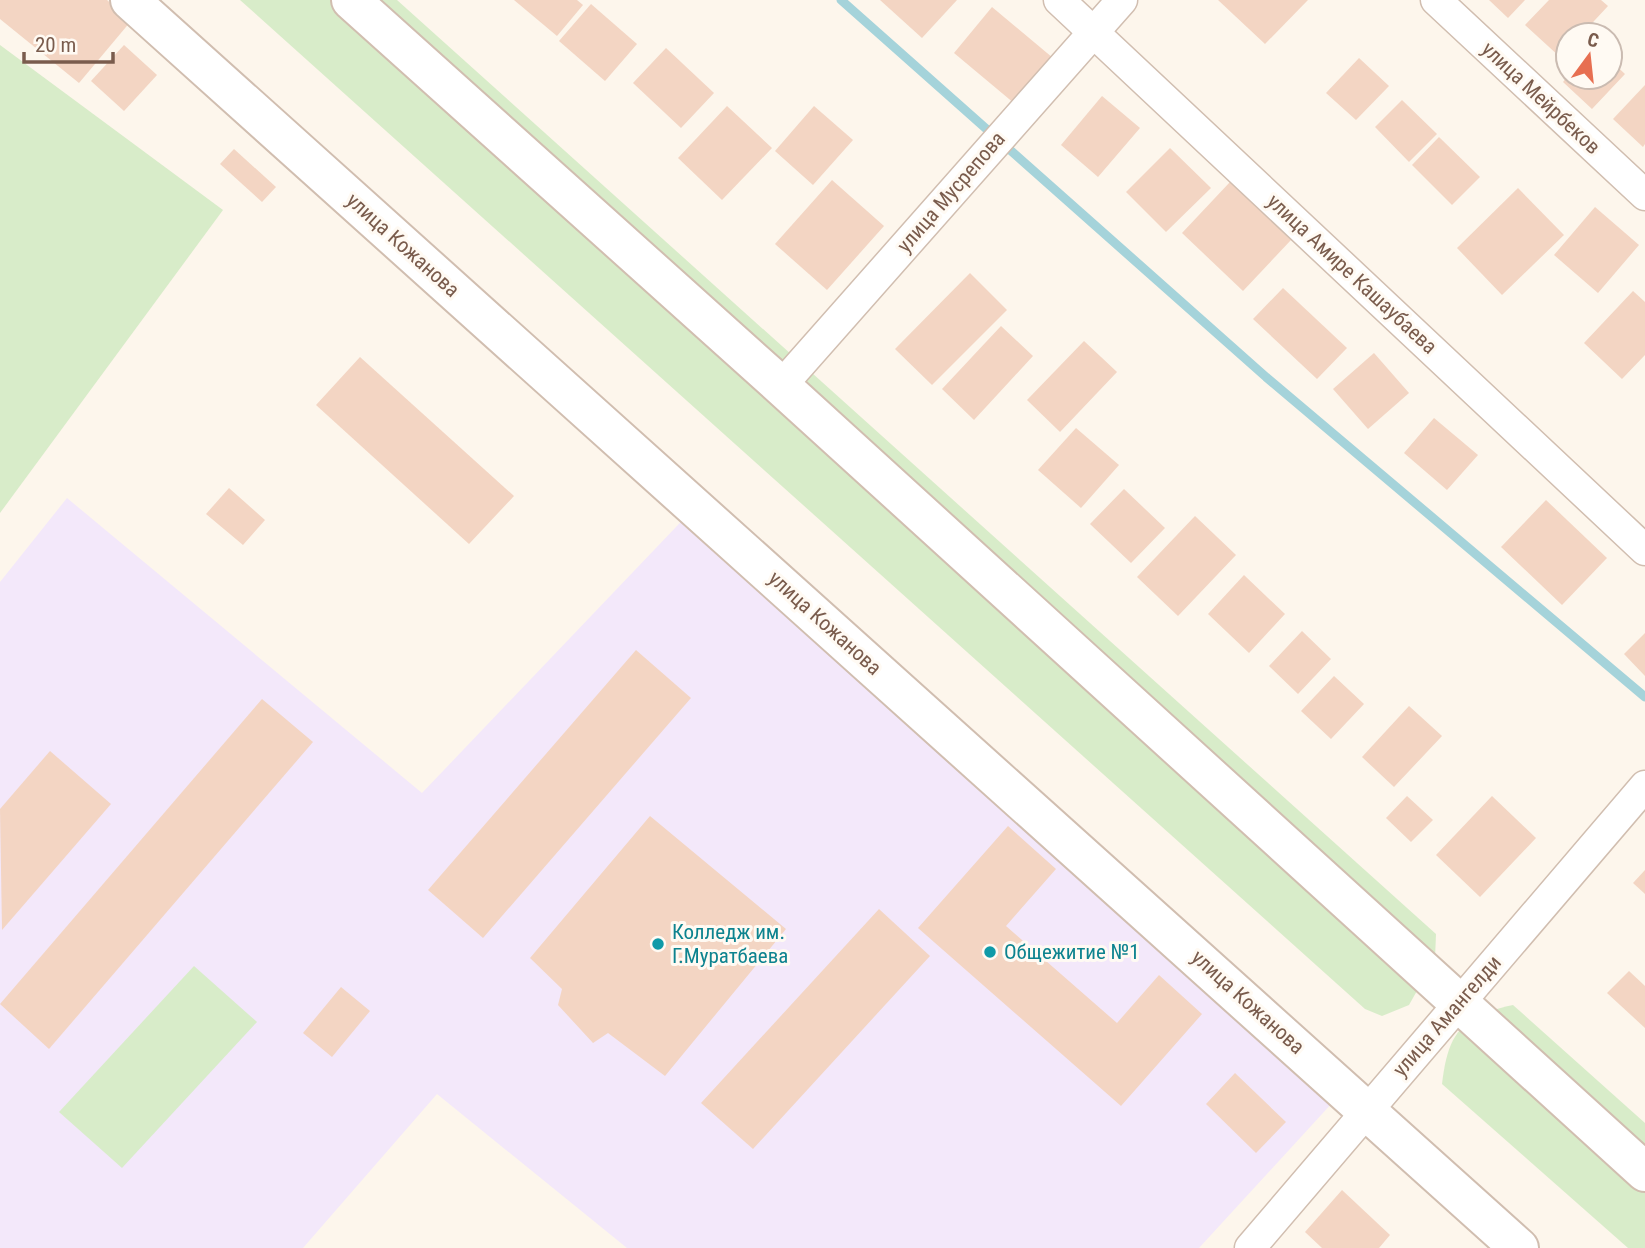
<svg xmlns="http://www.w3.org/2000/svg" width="1645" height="1248" font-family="'Roboto Condensed',sans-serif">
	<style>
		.education { fill: #f3e8fa }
		.green { fill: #d8ecc9 }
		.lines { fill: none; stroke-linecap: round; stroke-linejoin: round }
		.stream { stroke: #a5d3da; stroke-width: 9 }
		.building { fill: #f3d5c3 }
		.minor-casing { stroke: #d1beb0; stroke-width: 33 }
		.tertiary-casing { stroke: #d1beb0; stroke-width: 42 }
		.minor { stroke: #fff; stroke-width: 30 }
		.tertiary { stroke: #fff; stroke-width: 38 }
		.culture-dot { fill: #0f9aa8; stroke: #fffaf3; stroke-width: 2.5 }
		.labels { text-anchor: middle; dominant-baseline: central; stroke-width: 6; stroke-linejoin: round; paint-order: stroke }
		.street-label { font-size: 21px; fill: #7a5c4d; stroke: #fffaf3 }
		.culture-label { font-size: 21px; fill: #0d838f; stroke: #fffaf3; text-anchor: start }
	</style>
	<rect width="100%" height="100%" fill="#fdf6ec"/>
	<!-- education -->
	<polygon class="education" points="67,498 422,793 697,505 1344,1090 1199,1248 627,1248 437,1094 303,1248 0,1248 0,582"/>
	<!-- green -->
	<g class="green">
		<polygon points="240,0 397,0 1436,934 1435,959 1409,1005 1382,1016 1365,1009"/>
		<polygon points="0,45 223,210 0,513"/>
		<polygon points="194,966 257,1022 122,1168 59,1112"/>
		<path d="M1513,1005L1645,1123V1248H1628L1442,1084C1448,1032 1462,1016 1513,1005Z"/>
	</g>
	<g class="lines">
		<!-- stream -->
		<polyline class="stream" points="841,0 1266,377 1645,697"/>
	</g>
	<!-- building -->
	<g class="building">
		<polygon points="0,0 107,0 131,21 79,83 0,19"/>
		<polygon points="514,0 577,0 583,5 557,36"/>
		<polygon points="880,0 957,0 922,38"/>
		<polygon points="1218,0 1308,0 1265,44"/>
		<polygon points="1489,0 1525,0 1508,18"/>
		<polygon points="1549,0 1601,0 1608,6 1581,35 1568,35 1568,49 1560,57 1525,25"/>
		<polygon points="591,4 637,44 605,81 559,41"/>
		<polygon points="992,7 1053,58 1015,104 954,53"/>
		<polygon points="124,45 157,75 124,111 91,81"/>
		<polygon points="666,48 714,93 681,128 633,83"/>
		<polygon points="1359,58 1389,86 1356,120 1326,93"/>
		<polygon points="1610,60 1625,74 1592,109 1563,82 1567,77 1610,77"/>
		<polygon points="1645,85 1645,144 1643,147 1613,119"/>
		<polygon points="1102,96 1140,128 1098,177 1061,145"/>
		<polygon points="1402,100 1437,134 1409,162 1375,127"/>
		<polygon points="727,106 772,148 722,200 678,158"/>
		<polygon points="814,106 853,140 813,185 775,151"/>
		<polygon points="1439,137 1480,177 1452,205 1412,165"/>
		<polygon points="1170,148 1211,188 1166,232 1126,192"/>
		<polygon points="234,149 276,187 262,202 220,164"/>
		<polygon points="832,180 884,226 827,290 775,244"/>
		<polygon points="1230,182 1291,240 1243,291 1182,233"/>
		<polygon points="1518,188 1564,235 1502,295 1457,248"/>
		<polygon points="1595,207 1639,245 1598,293 1554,255"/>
		<polygon points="970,273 1007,310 932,385 895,349"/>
		<polygon points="1283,288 1347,348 1317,379 1253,319"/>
		<polygon points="1633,291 1645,302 1645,355 1622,379 1584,343"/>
		<polygon points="1001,326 1033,356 974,420 942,389"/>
		<polygon points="1084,341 1117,372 1060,432 1027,400"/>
		<polygon points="1374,353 1409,393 1368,429 1333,389"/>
		<polygon points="360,357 514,496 469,544 316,405"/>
		<polygon points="1434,418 1478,455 1447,490 1404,453"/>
		<polygon points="1076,428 1119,465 1081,508 1038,470"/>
		<polygon points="229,488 265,520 243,545 206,514"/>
		<polygon points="1124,489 1165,528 1131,563 1090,524"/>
		<polygon points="1546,500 1607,558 1562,605 1501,547"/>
		<polygon points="1195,516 1236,555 1178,616 1137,577"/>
		<polygon points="1244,575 1285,614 1249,653 1208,614"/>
		<polygon points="1302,631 1331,659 1298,694 1269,666"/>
		<polygon points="1645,633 1645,676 1624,654"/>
		<polygon points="636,650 691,698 483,938 428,890"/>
		<polygon points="1334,676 1364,704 1331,739 1301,711"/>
		<polygon points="262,699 313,742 49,1049 0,1004"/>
		<polygon points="1409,706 1442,736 1394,787 1362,757"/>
		<polygon points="50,751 111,804 2,930 0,809"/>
		<polygon points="1407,796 1433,820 1411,842 1386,818"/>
		<polygon points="1492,796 1536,838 1480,897 1436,855"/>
		<polygon points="650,816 786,929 665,1076 608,1033 593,1043 558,1005 562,989 530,958"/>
		<polygon points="1008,826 1056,869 1006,926 1117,1023 1159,975 1202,1014 1121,1106 918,928"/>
		<polygon points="1645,870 1645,894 1633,883"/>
		<polygon points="879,909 930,956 753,1149 701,1103"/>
		<polygon points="1629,971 1645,986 1645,1028 1607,993"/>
		<polygon points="341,987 370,1011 332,1057 303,1033"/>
		<polygon points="1235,1073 1286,1122 1256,1153 1206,1104"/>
		<polygon points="1342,1190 1390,1235 1379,1248 1322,1248 1305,1232"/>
	</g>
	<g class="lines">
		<defs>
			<g id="minor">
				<polyline points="1059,0 1645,550"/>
				<polyline points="1436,0 1645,195"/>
				<polyline points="781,386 1122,0"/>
				<polyline points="1250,1248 1645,786"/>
			</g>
			<g id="tertiary">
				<polyline points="130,0 1519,1248"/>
				<polyline points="351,0 781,386 1645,1172"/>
			</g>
		</defs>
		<!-- minor casing -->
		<use href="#minor" class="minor-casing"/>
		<!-- tertiary casing -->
		<use href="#tertiary" class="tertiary-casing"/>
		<!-- minor -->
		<use href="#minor" class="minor"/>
		<!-- tertiary -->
		<use href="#tertiary" class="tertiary"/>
	</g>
	<!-- markers -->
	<g class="culture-dot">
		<circle cx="658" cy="944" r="7"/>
		<circle cx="990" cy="952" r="7"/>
	</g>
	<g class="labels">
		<!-- street labels -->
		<g class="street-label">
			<text transform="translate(1541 98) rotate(43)">улица Мейрбеков</text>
			<text transform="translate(951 192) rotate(-49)">улица Мусрепова</text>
			<text transform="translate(403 245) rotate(42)">улица Кожанова</text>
			<text transform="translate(1352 274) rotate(43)">улица Амире Кашаубаева</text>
			<text transform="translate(825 623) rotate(42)">улица Кожанова</text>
			<text transform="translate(1248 1002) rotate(42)">улица Кожанова</text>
			<text transform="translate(1447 1016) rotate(-49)">улица Амангелди</text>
		</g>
		<!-- culture labels -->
		<g class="culture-label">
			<text x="672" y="932">Колледж им.<tspan x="672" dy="24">Г.Муратбаева</tspan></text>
			<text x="1004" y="952">Общежитие №1</text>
		</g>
	</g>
	<!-- north arrow -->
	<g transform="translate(1589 56) rotate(15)"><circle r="33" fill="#fffaf3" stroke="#cabbb1" stroke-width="2"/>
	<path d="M0-5L12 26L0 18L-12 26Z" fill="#e76f51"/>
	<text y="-10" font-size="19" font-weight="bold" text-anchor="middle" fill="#7a5c4d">С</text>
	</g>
	<!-- scale -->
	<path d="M24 52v10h89v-10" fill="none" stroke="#7a5c4d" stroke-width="3.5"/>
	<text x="35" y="52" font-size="21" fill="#7a5c4d" stroke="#fffaf3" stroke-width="5" paint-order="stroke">20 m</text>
</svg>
